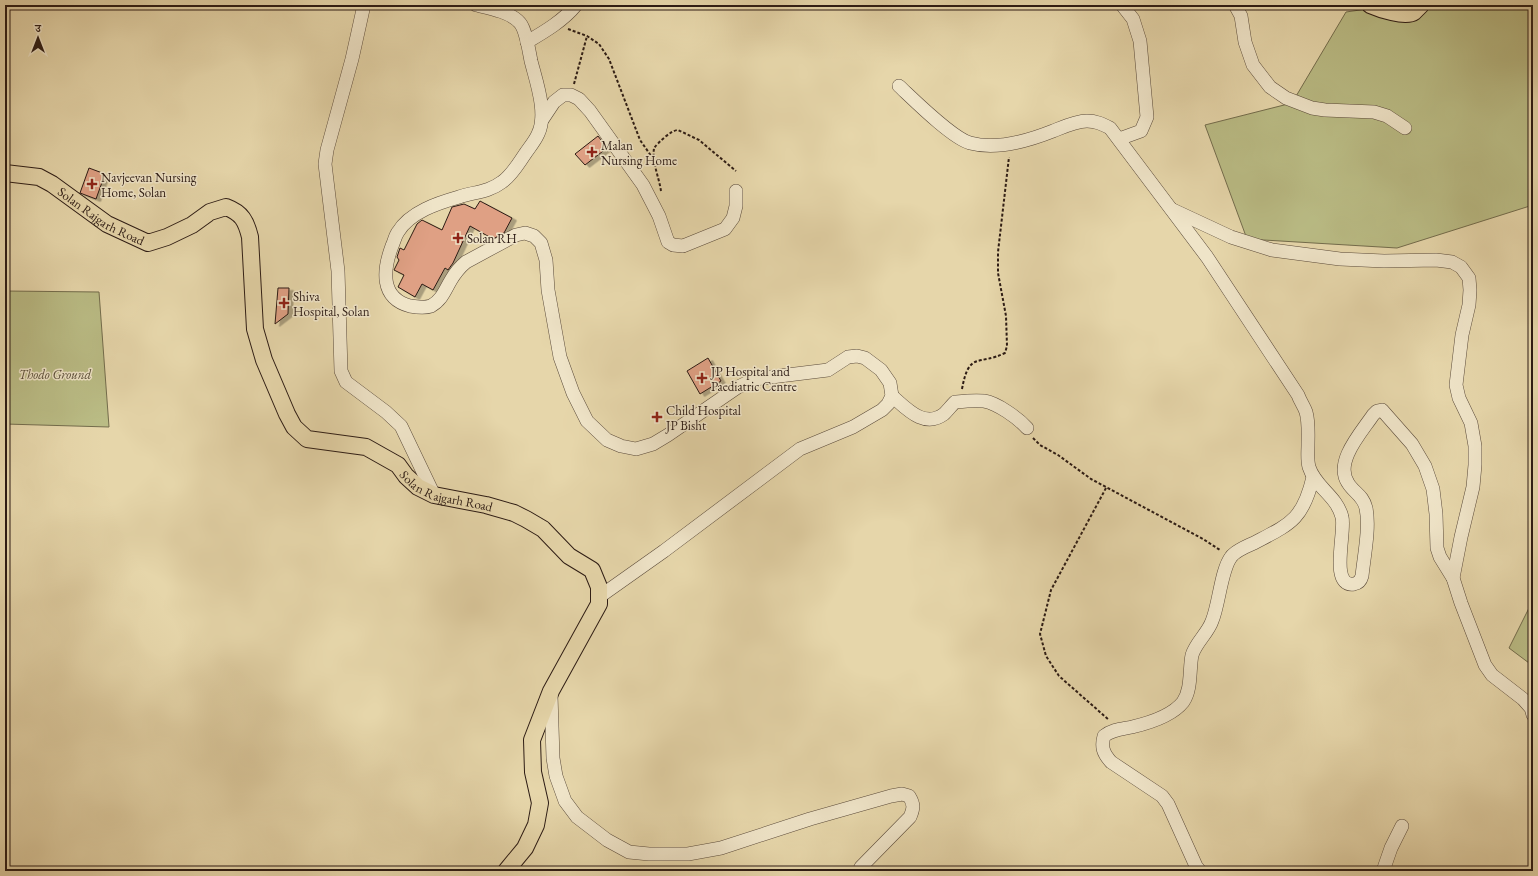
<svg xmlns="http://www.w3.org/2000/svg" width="1538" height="876" font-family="'EB Garamond','Noto Serif Devanagari',serif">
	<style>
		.green { fill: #babc85; stroke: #736c4c }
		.building { fill: #dfa084; stroke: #2c1b14; filter: url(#shadow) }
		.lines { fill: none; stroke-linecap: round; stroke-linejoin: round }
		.minor-casing { stroke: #5a4a3a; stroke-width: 14 }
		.major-casing { stroke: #2c1b14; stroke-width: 18 }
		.path { stroke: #2c1b14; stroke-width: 2; stroke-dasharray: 3 2; stroke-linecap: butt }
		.minor { stroke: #efe4c8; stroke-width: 13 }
		.major { stroke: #e6d6aa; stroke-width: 16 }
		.poi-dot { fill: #8f2418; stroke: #efe4c8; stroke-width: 1.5 }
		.labels { text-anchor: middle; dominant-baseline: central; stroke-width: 3; stroke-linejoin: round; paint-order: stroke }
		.poi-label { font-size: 13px; fill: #2c1b14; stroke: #efe4c8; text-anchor: start }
		.street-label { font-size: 13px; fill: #2c1b14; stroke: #efe4c8 }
		.park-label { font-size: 13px; font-style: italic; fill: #574b36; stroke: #efe4c8 }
	</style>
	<defs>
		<filter id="shadow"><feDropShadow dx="4.5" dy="2.5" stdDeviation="0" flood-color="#0004"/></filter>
	</defs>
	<rect width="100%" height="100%" fill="#e6d6aa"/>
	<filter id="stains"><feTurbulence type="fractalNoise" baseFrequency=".005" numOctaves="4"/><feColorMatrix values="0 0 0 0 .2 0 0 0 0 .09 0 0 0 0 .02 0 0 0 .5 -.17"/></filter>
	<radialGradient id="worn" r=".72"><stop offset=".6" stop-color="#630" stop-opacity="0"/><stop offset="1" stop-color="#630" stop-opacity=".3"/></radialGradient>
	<!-- green -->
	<g class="green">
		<polygon points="1395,5 1533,5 1533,205 1397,248 1247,239 1205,125 1292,103 1346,12"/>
		<polygon points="5,291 99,292 109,427 5,424"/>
		<polygon points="1533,600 1533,666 1509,648"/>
	</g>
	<!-- building -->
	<g class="building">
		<polygon points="598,136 607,148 585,165 575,154"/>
		<polygon points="89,168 105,174 96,199 80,193"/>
		<polygon points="480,201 512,218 504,233 493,239 470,226 453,263 448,270 445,268 433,290 422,284 415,297 398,287 404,275 394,270 399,260 397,257 400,248 404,250 417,224 422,220 442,230 452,207 464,204 475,209"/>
		<polygon points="278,288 289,288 288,314 275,324"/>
		<polygon points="708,358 721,381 700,394 687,371"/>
	</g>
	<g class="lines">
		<defs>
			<g id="minor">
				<polyline points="364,5 352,59 327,150 325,164 338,271 341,371 346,382 386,412 401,426 434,495"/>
				<path d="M476,5C489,8 511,12 520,23C526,30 529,51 531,61C536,81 548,114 538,134C535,141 529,148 525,154C518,164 512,175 502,182C489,192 474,192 459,197C438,203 410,212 398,232C395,236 394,242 392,246C383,270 380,298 410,306C416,307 425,308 431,306C442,300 445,290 451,280C455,273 460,267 466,262L516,235L525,233L534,236L541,243L546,260L548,290L560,357L573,393L587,421L607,440L621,446L636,449L653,444L668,435L738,387L755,379L828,370L848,357L857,356L865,358L881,370L890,383L892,396L888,404L882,410L853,427L800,449L664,551L599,597"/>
				<polyline points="1235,5 1241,16 1245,42 1253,65 1270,87 1286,98 1312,108 1325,110 1374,112 1387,116 1405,128"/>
				<path d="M527,42C544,32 563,21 576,5"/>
				<path d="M899,86C914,100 952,138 970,143C996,150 1028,141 1053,131C1063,127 1076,121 1087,121C1096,121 1102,124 1110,128L1207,257L1298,395C1300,401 1304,406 1306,412C1309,422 1308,435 1308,445C1308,452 1307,460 1309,467C1315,487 1337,496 1342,517C1346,531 1329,588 1354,584C1359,583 1361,580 1362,576C1364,556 1370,528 1366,508C1363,495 1354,493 1348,483C1334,462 1361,433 1373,415L1377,411L1382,410L1412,444L1425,466L1433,489L1436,514L1437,548L1440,557L1453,578L1461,603L1485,665L1492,675L1523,699L1531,708L1533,715"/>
				<polyline points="542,120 554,102 563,95 571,95 579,99 590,111 643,185 659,216 668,242 673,245 683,246 725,229 733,218 736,206 736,191"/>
				<polyline points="1119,139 1141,131 1147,117 1140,41 1133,19 1122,5"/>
				<polyline points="1173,210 1231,237 1272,250 1340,259 1384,261 1436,260 1452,262 1461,267 1469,278 1470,290 1469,305 1462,335 1456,385 1459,398 1471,423 1475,446 1475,465 1473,487 1461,537 1453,578"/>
				<path d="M892,396C906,408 924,429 944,414C948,410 951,406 955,402C965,401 974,400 984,401C997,403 1018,418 1027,428"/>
				<path d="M551,695L553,758L556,776L565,801L577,817L607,840L629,852L649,854H688L721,848L810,819L891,796L902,794L909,796C914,804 914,808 910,817L861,867L859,871"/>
				<path d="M1200,871L1196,866L1168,804L1162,796L1111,762C1103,753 1101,747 1104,736C1113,729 1122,729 1132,727C1149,723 1172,716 1183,702C1192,689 1189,670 1192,655C1196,642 1208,633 1212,621C1219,605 1221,570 1231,557C1235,551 1247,546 1254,543C1290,524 1303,520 1313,477"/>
				<polyline points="1383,871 1391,848 1402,826"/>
			</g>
			<g id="major">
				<path d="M1370,5C1379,9 1406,18 1414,12C1416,10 1419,7 1421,5"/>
				<path id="s1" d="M5,173L39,177L52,184L107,224L148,243L167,237L192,225L210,212L226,207C242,213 246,221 250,237L255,329L264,360L287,414L294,427L307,439L366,447L398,465L406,476L418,487L434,495L486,505L514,513L526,519L543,529L569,556L592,570L599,587V604L551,691L532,740L533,772L540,803L536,825L525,848L506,871"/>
			</g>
		</defs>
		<!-- minor casing -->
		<use href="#minor" class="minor-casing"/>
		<!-- major casing -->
		<use href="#major" class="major-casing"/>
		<!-- path -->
		<g class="path">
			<polyline points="568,29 587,36 599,44 609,59 640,140 654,160"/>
			<polyline points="574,84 587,36"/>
			<path d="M661,191C659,177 652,163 654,148C658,143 671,130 678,130L699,140L736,171"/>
			<path d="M962,389C969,351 978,366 1005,353L1007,346L1006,316L998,273V252L1009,157"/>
			<polyline points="1033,438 1040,445 1058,455 1091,479 1203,539 1220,550"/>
			<polyline points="1106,488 1051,590 1040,634 1046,656 1059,676 1109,720"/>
		</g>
		<!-- minor -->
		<use href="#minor" class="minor"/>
		<!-- major -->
		<use href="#major" class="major"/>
	</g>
	<!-- markers -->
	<g class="poi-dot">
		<path d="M590 146h4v4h4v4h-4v4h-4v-4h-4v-4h4z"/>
		<path d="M90 178h4v4h4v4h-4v4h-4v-4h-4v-4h4z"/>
		<path d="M456 232h4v4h4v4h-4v4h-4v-4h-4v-4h4z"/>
		<path d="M282 297h4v4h4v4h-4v4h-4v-4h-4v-4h4z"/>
		<path d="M700 372h4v4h4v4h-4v4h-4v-4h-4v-4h4z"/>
		<path d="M655 411h4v4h4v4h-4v4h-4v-4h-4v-4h4z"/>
	</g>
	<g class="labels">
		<!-- poi labels -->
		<g class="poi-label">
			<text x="601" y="145">Malan<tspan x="601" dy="15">Nursing Home</tspan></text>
			<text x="101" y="177">Navjeevan Nursing<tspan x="101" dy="15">Home, Solan</tspan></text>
			<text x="467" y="238">Solan RH</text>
			<text x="293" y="296">Shiva<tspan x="293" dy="15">Hospital, Solan</tspan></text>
			<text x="711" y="371">JP Hospital and<tspan x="711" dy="15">Paediatric Centre</tspan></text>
			<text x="666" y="410">Child Hospital<tspan x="666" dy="15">JP Bisht</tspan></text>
		</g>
		<!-- street labels -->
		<g class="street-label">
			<text stroke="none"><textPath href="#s1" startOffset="108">Solan Rajgarh Road</textPath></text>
			<text stroke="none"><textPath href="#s1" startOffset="659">Solan Rajgarh Road</textPath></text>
		</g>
		<!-- park labels -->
		<g class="park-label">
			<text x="55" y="374">Thodo Ground</text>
		</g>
	</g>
	<!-- margin -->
	<rect width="1538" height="876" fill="none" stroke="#e6d6aa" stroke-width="20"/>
	<rect x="6" y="6" width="1526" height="864" fill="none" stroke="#2c1b14" stroke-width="2"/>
	<rect x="10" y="10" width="1518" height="856" fill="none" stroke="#2c1b14"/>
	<!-- north arrow -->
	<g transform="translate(38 38)" stroke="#efe4c8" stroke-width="3" paint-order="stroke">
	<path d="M0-3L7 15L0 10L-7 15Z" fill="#2c1b14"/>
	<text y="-6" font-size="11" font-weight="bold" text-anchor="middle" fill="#2c1b14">उ</text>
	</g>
	<rect width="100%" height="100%" filter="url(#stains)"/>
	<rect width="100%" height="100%" fill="url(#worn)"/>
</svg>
